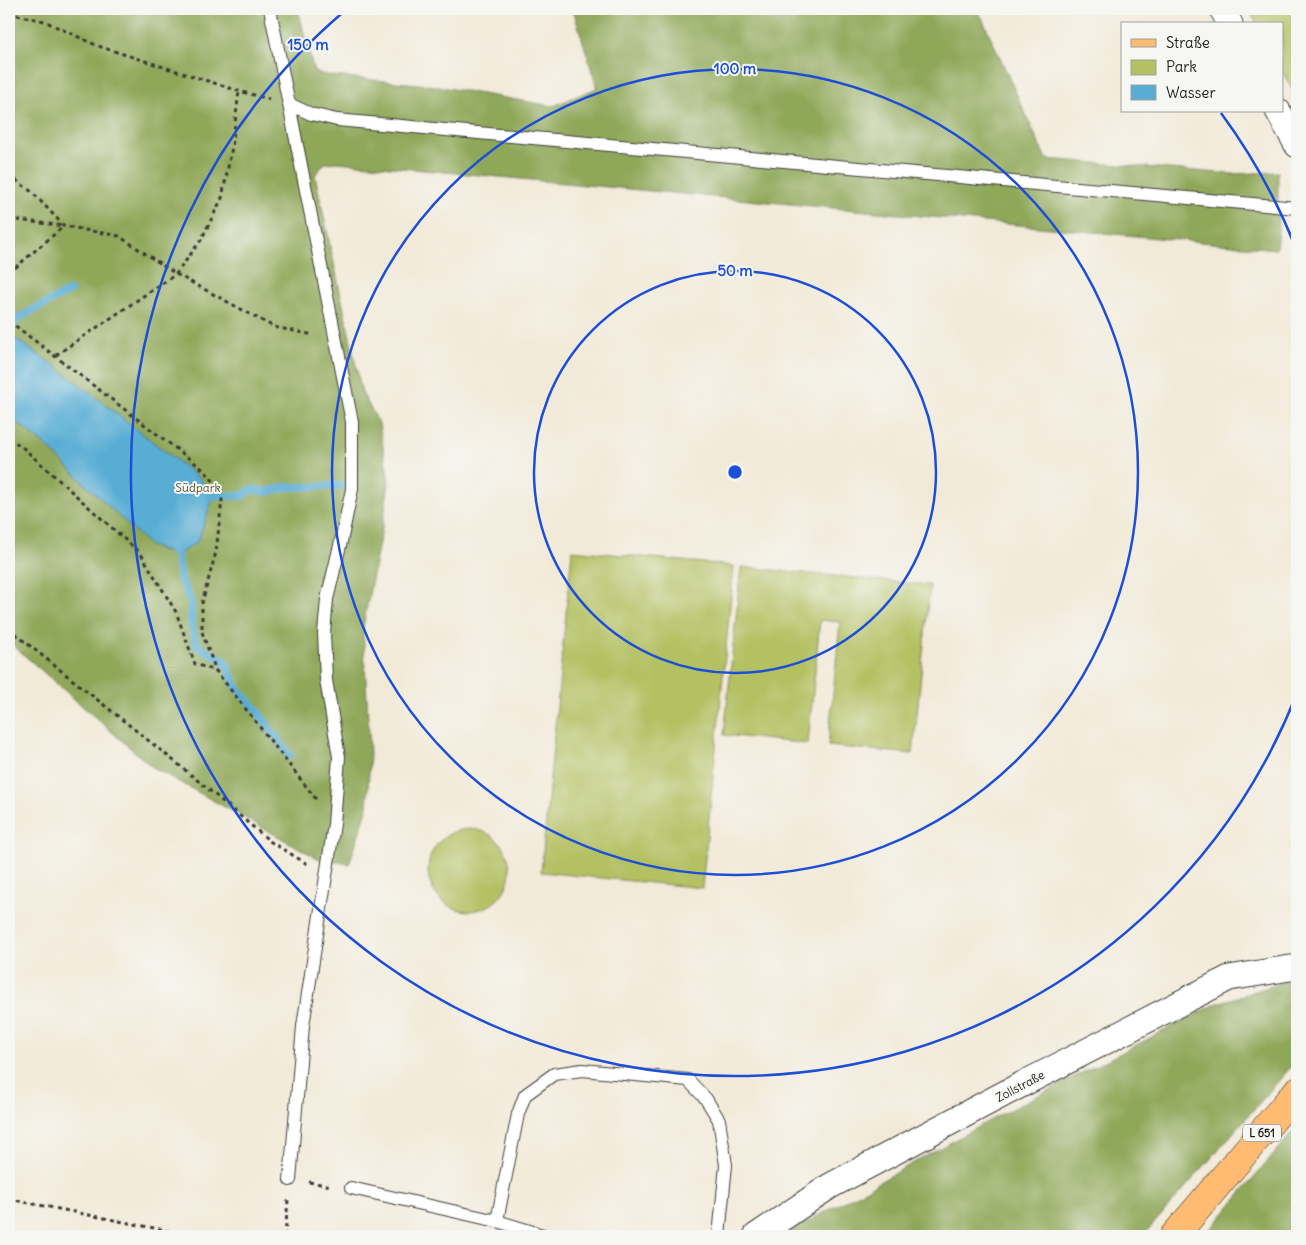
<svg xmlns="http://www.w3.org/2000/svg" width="1306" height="1245" font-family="Delius,sans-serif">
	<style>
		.green { fill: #b4c163; stroke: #686e40 }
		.forest { fill: #8fa759; stroke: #56623a }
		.water { fill: #58add4; stroke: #3a6478 }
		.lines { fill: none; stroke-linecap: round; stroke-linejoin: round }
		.stream { stroke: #58add4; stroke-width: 8 }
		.lane-casing { stroke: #3c3b38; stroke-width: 14 }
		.street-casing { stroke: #3c3b38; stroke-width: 27 }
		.primary-casing { stroke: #3c3b38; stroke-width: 29 }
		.path { stroke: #3c3b38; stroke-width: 3; stroke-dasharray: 4 4; stroke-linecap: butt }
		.lane { stroke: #fff; stroke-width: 12 }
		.street { stroke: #fff; stroke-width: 25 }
		.primary { stroke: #febb71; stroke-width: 28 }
		.ring { fill: none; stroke: #1d4ed8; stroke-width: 2.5 }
		.labels { text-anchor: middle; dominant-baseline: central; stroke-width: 4; stroke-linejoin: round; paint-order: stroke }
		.shield { fill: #f6f6f2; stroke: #5d5d5c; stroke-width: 1 }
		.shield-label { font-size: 11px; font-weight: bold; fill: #1c1c1c }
		.park-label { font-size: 12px; fill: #515635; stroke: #f6f6f2 }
		.street-label { font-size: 12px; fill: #1c1c1c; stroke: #f6f6f2 }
		.centre { fill: #1d4ed8; stroke: #f6f6f2; stroke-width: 2.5 }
		.ring-label { font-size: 15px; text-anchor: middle; font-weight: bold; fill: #1d4ed8; stroke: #f6f6f2; stroke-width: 4; stroke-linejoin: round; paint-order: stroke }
	</style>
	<rect width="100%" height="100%" fill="#f6f6f2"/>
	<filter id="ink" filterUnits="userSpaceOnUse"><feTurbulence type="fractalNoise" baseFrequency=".02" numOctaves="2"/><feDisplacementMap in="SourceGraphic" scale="10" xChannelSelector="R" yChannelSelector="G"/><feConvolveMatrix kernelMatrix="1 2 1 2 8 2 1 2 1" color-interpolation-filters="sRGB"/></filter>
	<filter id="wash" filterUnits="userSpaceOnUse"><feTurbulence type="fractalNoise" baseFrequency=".0096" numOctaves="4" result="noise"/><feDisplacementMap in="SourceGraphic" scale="20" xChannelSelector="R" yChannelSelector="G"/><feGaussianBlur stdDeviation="1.12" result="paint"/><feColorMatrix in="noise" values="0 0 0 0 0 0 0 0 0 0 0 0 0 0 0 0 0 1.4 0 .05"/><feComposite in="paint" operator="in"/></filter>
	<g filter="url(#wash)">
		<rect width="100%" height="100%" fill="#f2ead8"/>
		<!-- green -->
		<g class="green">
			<polygon points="1248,9 1297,9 1297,98 1282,71 1282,24 1257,24"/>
			<polygon points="572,550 734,566 702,888 541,872"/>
			<polygon points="741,567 930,585 913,754 828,746 840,622 820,620 808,744 724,735"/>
			<circle cx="469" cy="870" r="41"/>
		</g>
		<!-- forest -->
		<g class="forest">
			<polygon points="9,9 298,9 314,72 332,76 429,85 553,106 597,88 573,9 978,9 1046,159 1233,174 1278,172 1278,230 1276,249 337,162 325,163 315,175 362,393 379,423 389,482 384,517 363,627 370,753 367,810 349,864 319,859 152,767 9,642"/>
			<polygon points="1293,979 1297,989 1297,1060 1143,1236 782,1236 994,1118 1218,1003"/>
			<polygon points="1297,1127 1297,1236 1205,1236"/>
		</g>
		<!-- water -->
		<polygon class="water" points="9,334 66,374 199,478 214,495 198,541 177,556 150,546 44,444 9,416"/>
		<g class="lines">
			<!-- stream -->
			<g class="stream">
				<polyline points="9,327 22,316 70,291"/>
				<polyline points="206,495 242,496 252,489 265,492 287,487 340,486"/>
				<polyline points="171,550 177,556 180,578 191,602 191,624 197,646 224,660 237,688 255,708 290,756"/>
			</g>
		</g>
	</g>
	<g filter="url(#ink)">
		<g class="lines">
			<defs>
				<g id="lane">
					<polyline points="270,9 352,422 352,489 342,537 327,599 324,633 326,680 339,757 334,824 303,1026 290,1180"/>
					<polyline points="289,104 311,114 337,120 1297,208"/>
					<polyline points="351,1188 497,1221 546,1236"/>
					<polyline points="497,1221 518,1114 525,1095 554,1074 582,1070 688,1080 706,1099 719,1120 726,1165 719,1236"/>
				</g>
				<g id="street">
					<polyline points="1222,9 1230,24"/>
					<polyline points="1278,111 1297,145"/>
					<polyline points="756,1236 830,1186 1015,1088 1229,978 1290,968 1297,968"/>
				</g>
				<polyline id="primary" points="1174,1236 1297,1091"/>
			</defs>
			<!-- lane casing -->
			<use href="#lane" class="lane-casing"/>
			<!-- street casing -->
			<use href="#street" class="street-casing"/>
			<!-- primary casing -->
			<use href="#primary" class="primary-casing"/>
			<!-- path -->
			<g class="path">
				<polyline points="9,13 44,21 98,46 239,91 269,99"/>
				<polyline points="9,175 32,192 64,226 119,236 176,274 274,327 314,335"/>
				<polyline points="9,219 64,226"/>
				<polyline points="9,273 64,226"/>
				<polyline points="9,321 204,470 221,490 222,500 216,552 202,603 202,632 216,671 316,799"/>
				<polyline points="56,355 176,274 201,240 222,198 232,147 239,91"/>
				<polyline points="9,438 21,446 141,554 176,612 195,664 216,671"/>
				<polyline points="9,629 184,769 271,842 309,865"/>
				<polyline points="309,1182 332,1186"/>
				<polyline points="9,1199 194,1236"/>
				<polyline points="285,1236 288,1200"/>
			</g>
			<!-- lane -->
			<use href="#lane" class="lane"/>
			<!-- street -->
			<use href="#street" class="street"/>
			<!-- primary -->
			<use href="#primary" class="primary"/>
		</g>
	</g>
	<!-- distance rings -->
	<g class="ring">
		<circle cx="735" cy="472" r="201"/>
		<circle cx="735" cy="472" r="403"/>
		<path d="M1297 693A604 604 0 1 1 347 9M1221 113A604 604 0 0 1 1297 251"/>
	</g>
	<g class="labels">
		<!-- shield labels -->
		<rect class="shield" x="1243" y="1124.5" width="38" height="17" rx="4"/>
		<g class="shield-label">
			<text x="1262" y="1133">L 651</text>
		</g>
		<!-- park labels -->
		<g class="park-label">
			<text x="198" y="487">Südpark</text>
		</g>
		<!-- street labels -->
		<g class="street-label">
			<text transform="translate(1020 1086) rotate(-28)">Zollstraße</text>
		</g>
	</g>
	<circle cx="735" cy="472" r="8" class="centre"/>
	<g class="ring-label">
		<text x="308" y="50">150 m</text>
		<text x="735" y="74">100 m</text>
		<text x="735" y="276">50 m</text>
	</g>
	<!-- margin -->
	<rect width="1306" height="1245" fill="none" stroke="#f6f6f2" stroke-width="30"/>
	<!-- legend -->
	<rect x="1121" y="22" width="162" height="90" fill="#f6f6f2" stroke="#9f9f9c"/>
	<rect x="1131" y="39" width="25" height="8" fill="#febb71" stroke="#9f9f9c"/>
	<text x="1166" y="48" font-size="15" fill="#1c1c1c">Straße</text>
	<rect x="1131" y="60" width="25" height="15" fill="#b4c163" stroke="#9f9f9c"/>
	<text x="1166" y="72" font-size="15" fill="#1c1c1c">Park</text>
	<rect x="1131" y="85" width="25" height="15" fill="#58add4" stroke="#9f9f9c"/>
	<text x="1166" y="98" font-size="15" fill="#1c1c1c">Wasser</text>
</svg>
